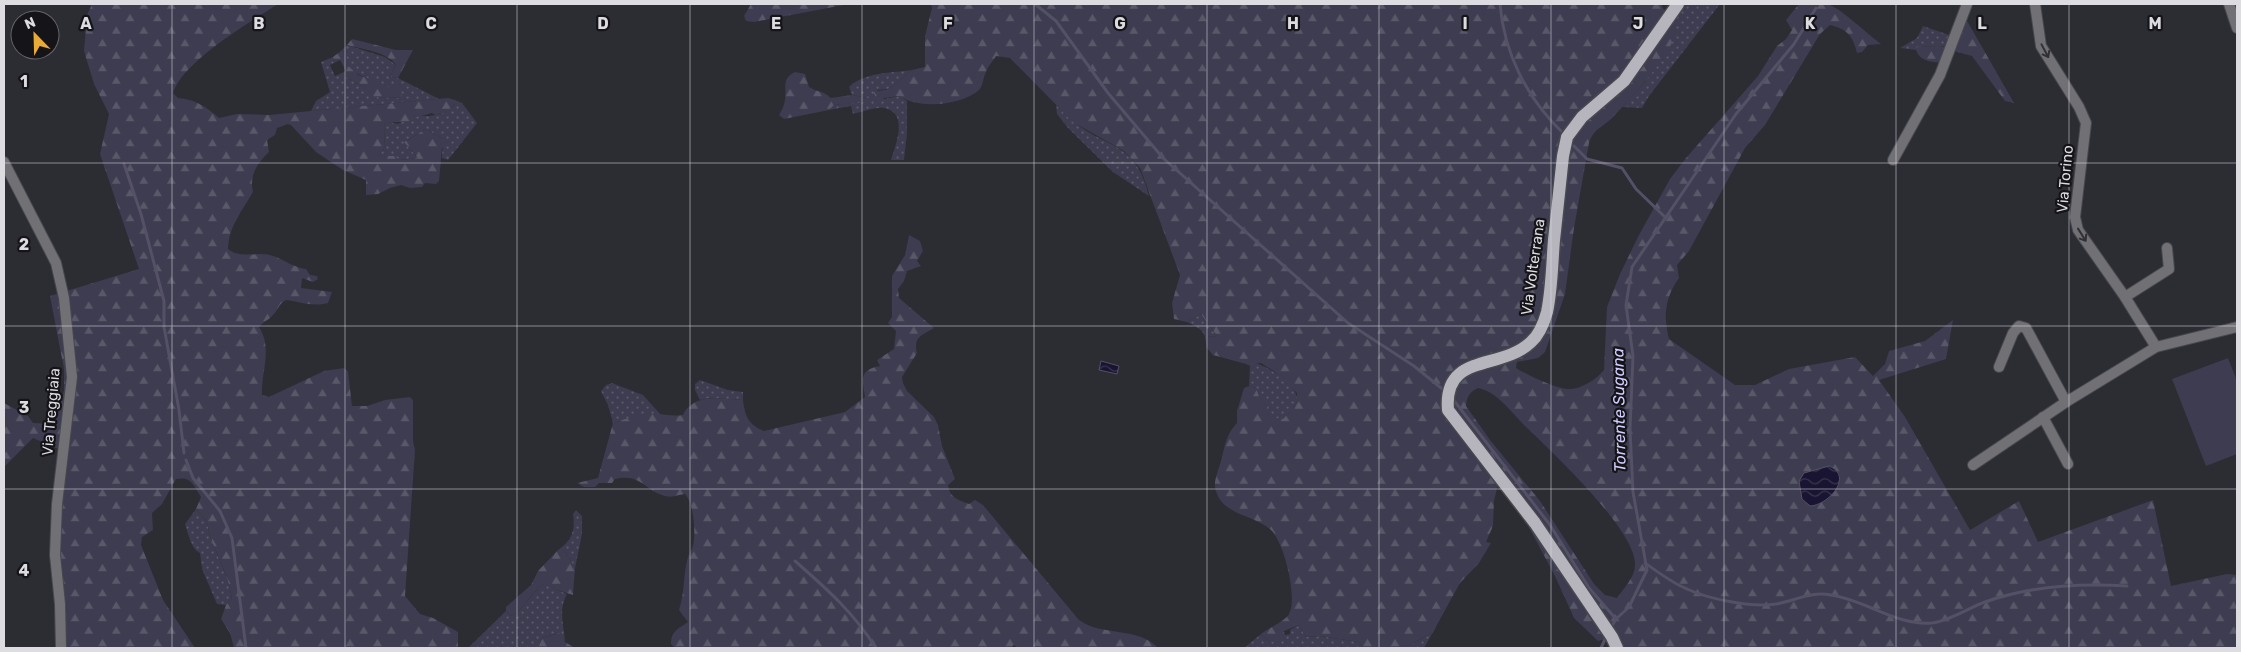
<svg xmlns="http://www.w3.org/2000/svg" width="2241" height="652" font-family="Rubik,sans-serif">
	<style>
		.grass { fill: url(#grass-dots) }
		.forest { fill: url(#forest-firs); fill-rule: evenodd }
		.green { fill: #3d3c50 }
		.water { fill: url(#water-waves); stroke: #545066 }
		.lines { fill: none; stroke-linecap: round; stroke-linejoin: round }
		.stream { stroke: #545066; stroke-width: 3 }
		.minor-casing { stroke: #48484f; stroke-width: 12 }
		.major-casing { stroke: #48484f; stroke-width: 15 }
		.minor { stroke: #717175; stroke-width: 10 }
		.major { stroke: #b6b5be; stroke-width: 12 }
		.oneway { stroke: #313034 }
		.grid { fill: none; stroke: #dcdce1; stroke-width: 1; stroke-opacity: 0.55 }
		.labels { text-anchor: middle; dominant-baseline: central; stroke-width: 4.5; stroke-linejoin: round; paint-order: stroke }
		.street-label { font-size: 15px; fill: #dcdce1; stroke: #151418 }
		.water-label { font-size: 16px; font-style: italic; fill: #d1cdff; stroke: #151418 }
		.grid-label { font-size: 16px; text-anchor: middle; font-weight: bold; fill: #dcdce1; stroke: #151418; stroke-width: 4.5; stroke-linejoin: round; paint-order: stroke }
	</style>
	<defs>
		<pattern id="grass-dots" width="8" height="8" patternUnits="userSpaceOnUse" patternTransform="scale(1.25)"><rect width="8" height="8" fill="#3d3c50"/><path d="M2 2h.1M6 6h.1" fill="none" stroke="#585869" stroke-width="1.8" stroke-linecap="round"/></pattern>
		<pattern id="forest-firs" width="22" height="20" patternUnits="userSpaceOnUse" patternTransform="scale(1.25)"><rect width="22" height="20" fill="#3d3c50"/><path d="M5 1l3.5 6h-7zM16 11l3.5 6h-7z" fill="#585869"/></pattern>
		<pattern id="water-waves" width="16" height="10" patternUnits="userSpaceOnUse" patternTransform="scale(1.25)"><rect width="16" height="10" fill="#191431"/><path d="M0 5q4-4 8 0t8 0" fill="none" stroke="#3a364f"/></pattern>
	</defs>
	<rect width="100%" height="100%" fill="#2c2c33"/>
	<!-- grass -->
	<g class="grass">
		<polygon points="1678,4 1720,4 1649,96 1642,108 1622,107 1645,82 1668,19"/>
		<path d="M1923,26L1955,37C1949,52 1932,45 1919,46L1916,50L1900,48L1917,38Z"/>
		<path d="M347,45L385,57L396,65L389,77L398,78L439,99L311,111L316,101L330,92L321,62L333,57L334,63L330,65L335,76L342,73C351,82 361,84 371,91L373,99L377,97L401,98L394,88H389L351,71L347,65V52L341,51Z"/>
		<path d="M912,70L889,89L877,90L884,99L899,96L907,101V133L904,160H891C896,144 909,113 884,108C875,107 862,112 853,114L851,106L829,110L834,105L850,103L868,98L852,95L849,87C865,72 891,73 912,70Z"/>
		<path d="M455,100L462,103L477,123L448,160L442,158L443,139L426,129L404,142L418,158L400,160L377,157L384,149L385,124L389,122L398,124L414,115C426,118 447,115 455,104Z"/>
		<path d="M1056,105C1062,110 1067,117 1073,121C1108,150 1136,141 1149,196L1113,172L1068,128L1057,114Z"/>
		<path d="M1201,314L1217,336L1205,337C1203,329 1194,325 1187,322Z"/>
		<path d="M1252,362C1265,364 1300,386 1297,401C1296,408 1287,414 1283,419H1275L1259,396L1256,388L1249,386L1250,366L1246,364Z"/>
		<polygon points="700,380 728,390 743,392 743,400 710,398 700,400 695,390 695,384"/>
		<path d="M612,383L643,395L662,416C639,412 633,418 613,423L608,405L601,391L606,385Z"/>
		<path d="M196,509L207,522L210,537L227,577L232,598L226,605L217,604L202,569L200,553C191,549 188,533 185,524Z"/>
		<path d="M576,510L582,516V534L575,568L564,550H558C571,541 576,531 573,514Z"/>
		<path d="M548,582L557,590L567,594C558,610 564,625 565,642L558,633L542,638L538,648H468L506,611L511,616C526,608 532,589 548,582Z"/>
		<polygon points="1299,625 1306,637 1320,636 1359,642 1363,648 1244,648 1261,634 1270,642 1284,631 1285,635 1290,634 1290,630"/>
		<polygon points="1433,632 1424,648 1404,648"/>
	</g>
	<!-- forest -->
	<g class="forest">
		<path d="M92,4H278C250,22 182,62 173,93L178,98C194,99 207,107 219,118L237,114L269,115L448,98L455,100V104L448,111L435,115L432,113L418,117L414,115L411,121C402,123 392,121 385,124L384,149L378,156H394L400,160L418,158L404,142L426,129L443,139L445,145L442,148L439,181L436,184L425,183L422,187L410,188L401,185L390,188L378,194L366,195V180L343,170L316,152L291,125L288,124L277,128L275,135L267,140L269,152C257,163 249,176 253,192C242,211 229,226 228,249C237,257 251,254 262,254C278,254 290,267 306,269L310,275L317,276L318,279L313,282L302,278L301,288L332,292L328,303C312,307 301,302 286,300C278,304 278,311 272,316C267,321 263,322 259,327C273,349 261,371 262,395L269,397L324,371L344,368L348,372L352,406H367L385,400L410,397L413,400V441L415,450L405,596L420,614L433,618L458,632V648H234L230,633L221,619L226,605L232,598L227,577L210,537L207,522L196,509L201,497C193,485 192,476 176,479L162,504L152,513L153,530L142,537L141,545L163,600L195,648H61L55,555L63,451L33,438L4,467V403L28,416L33,423L54,424L64,390V369L50,296L139,269L100,154L109,114L94,84L84,51L87,15Z"/>
		<polygon points="751,4 849,4 754,22 746,21 744,16"/>
		<path d="M931,4H1661L1676,35C1661,66 1636,93 1612,118C1602,128 1594,128 1589,143L1574,228L1565,294L1545,352L1538,358L1517,362L1516,368C1527,375 1555,388 1567,389C1580,390 1596,380 1604,370L1607,307L1620,274L1639,235L1670,179L1686,158L1758,76L1777,46L1786,39L1792,30L1786,20L1799,4C1808,4 1819,2 1827,4C1837,5 1870,36 1881,44L1868,45L1862,52L1857,53C1853,36 1847,29 1830,25L1820,34L1765,125L1745,148L1689,251L1677,265L1679,278C1665,298 1663,315 1669,339L1735,385H1755L1789,369L1855,357L1873,376L1885,364L1889,351L1925,341L1953,320L1946,359L1879,380L1905,417L1970,530L2019,501L2038,542L2153,500L2171,586L2227,574L2237,575V648H1617L1612,637L1598,641L1574,618L1555,576L1516,503L1498,484L1494,501L1493,526L1486,542L1491,543L1479,563L1460,583L1433,632L1404,648H1363L1359,642L1320,636L1306,637L1299,625L1284,631L1279,641L1270,642L1261,634C1269,628 1285,621 1289,614C1298,598 1284,542 1271,530C1254,514 1220,516 1215,487C1214,480 1219,468 1221,461C1225,446 1226,434 1237,423V411L1244,388L1249,386L1256,388L1259,396L1275,418L1283,419L1295,406L1297,401V393L1275,372L1261,363L1246,364L1213,355L1207,348L1205,337L1217,336L1201,314L1187,322L1174,319L1172,303L1180,275L1140,168L1124,151L1073,122L1010,58L996,56C993,61 988,66 986,72C983,78 983,86 979,90C961,106 918,109 899,96L877,99L873,92L889,89L912,70L925,67V36L932,8ZM1478,388C1482,389 1486,390 1489,392C1502,399 1514,415 1525,426C1550,450 1637,531 1635,565C1635,577 1624,588 1617,598L1605,595L1594,584L1540,501L1490,440L1466,406C1467,396 1470,392 1478,388Z"/>
		<path d="M1966,19L2014,103L2005,101L1972,56L1950,50L1944,63C1933,62 1920,62 1916,50L1918,46L1944,47L1952,43Z"/>
		<path d="M352,39L396,50H413L398,78L389,77L396,65C388,52 361,49 347,45Z"/>
		<path d="M341,51L347,52V65L358,75L377,81L389,88L399,86L402,98L377,97L373,100L370,91C361,84 351,82 342,73L346,71L340,60L334,63L333,57Z"/>
		<path d="M795,72L805,74L809,87C819,93 822,90 831,98L852,95L868,98L869,102L834,105L829,110L784,119L779,115C782,110 784,106 785,100C787,87 781,79 795,72Z"/>
		<path d="M909,235L920,241L923,251L917,261L921,266L907,271L904,281L898,289L899,298L934,328C921,336 913,337 917,353L902,377L903,383L907,391L934,417L938,425L942,446L955,479L948,485C949,497 958,500 969,504L975,500L983,505L1079,620C1102,637 1138,626 1158,648H1019L1013,645L1012,648H675L671,644C671,631 678,629 688,622L679,610C685,593 683,574 688,557C689,553 692,550 693,546C696,534 694,503 685,494C677,495 673,498 665,496C644,490 641,473 615,479L612,483H599L595,487H584L577,483L598,478L613,423C625,420 635,414 647,414C660,413 671,417 683,415C694,392 722,399 743,400C745,417 749,425 764,431L845,412L865,397C862,379 859,370 880,366L877,360L894,349L896,331L888,323L892,317V276L905,255Z"/>
		<path d="M558,550H564L575,568L573,595L557,590L547,583C532,589 526,608 511,616L506,611V607L531,585L538,571Z"/>
		<polygon points="559,633 565,642 575,648 538,648 542,638"/>
	</g>
	<!-- green -->
	<polygon class="green" points="2228,358 2237,381 2237,454 2206,466 2172,379"/>
	<!-- water -->
	<g class="water">
		<polygon points="1101,361 1119,366 1117,374 1099,370"/>
		<path d="M1829,466C1854,476 1829,505 1810,506L1802,499L1799,481L1804,473Z"/>
	</g>
	<g class="lines">
		<!-- stream -->
		<g class="stream">
			<polyline points="1035,4 1056,21 1108,93 1163,158 1348,323 1414,366 1446,392"/>
			<path d="M1500,4C1504,53 1527,99 1563,133"/>
			<polyline points="1574,146 1587,159 1622,168 1636,189 1666,218"/>
			<polyline points="124,164 141,214 164,301 164,327 179,410 184,453"/>
			<polyline points="1452,398 1550,525 1589,588 1616,619"/>
			<polyline points="186,460 193,478 220,511 232,538 246,648"/>
			<path d="M795,561C827,589 853,612 876,648"/>
			<path d="M1645,563C1658,572 1672,583 1687,589C1708,599 1753,608 1776,604C1795,601 1811,591 1831,595C1866,600 1896,626 1932,623C1950,621 1968,608 1985,602C2030,586 2080,583 2127,586"/>
			<polyline points="1610,629 1616,619 1629,607 1647,570 1633,492 1630,429 1633,356 1626,305 1632,267 1736,114 1794,44 1816,8"/>
			<polyline points="1601,648 1607,635"/>
		</g>
		<defs>
			<g id="minor">
				<polyline points="2035,4 2041,46 2079,107 2086,123 2075,217 2078,230 2125,297 2156,347"/>
				<polyline points="2229,4 2237,28"/>
				<polyline points="1893,160 1940,75 1967,4"/>
				<polyline points="4,162 56,263 64,298 72,377 57,504 55,555 60,604 61,648"/>
				<polyline points="2125,297 2169,269 2167,248"/>
				<polyline points="1999,367 2013,333 2019,326 2026,328 2066,402"/>
				<polyline points="2043,417 2068,464"/>
				<polyline points="1973,465 2066,402 2156,347 2237,327"/>
			</g>
			<path id="major" d="M1617,648L1612,637L1535,523L1448,410C1443,352 1501,371 1531,342C1539,335 1544,323 1547,312C1552,288 1552,264 1554,240C1557,212 1560,184 1563,156L1567,137L1582,117L1624,81L1678,4"/>
		</defs>
		<!-- minor casing -->
		<use href="#minor" class="minor-casing"/>
		<!-- major casing -->
		<use href="#major" class="major-casing"/>
		<!-- minor -->
		<use href="#minor" class="minor"/>
		<!-- major -->
		<use href="#major" class="major"/>
	</g>
	<!-- one-way arrows -->
	<defs><path id="oneway-shaft" d="M-6 0H5M1.5-3L5.5 0L1.5 3" fill="none" stroke-width="1.6" stroke-linecap="round" stroke-linejoin="round" transform="scale(1.25)"/></defs>
	<g class="oneway">
		<use href="#oneway-shaft" transform="translate(2045 51) rotate(62)"/>
		<use href="#oneway-shaft" transform="translate(2082 235) rotate(58)"/>
	</g>
	<!-- grid -->
	<path class="grid" d="M172,4V648M345,4V648M517,4V648M690,4V648M862,4V648M1034,4V648M1207,4V648M1379,4V648M1551,4V648M1724,4V648M1896,4V648M2069,4V648M4,163H2237M4,326H2237M4,489H2237"/>
	<g class="labels">
		<!-- street labels -->
		<g class="street-label">
			<text transform="translate(2065 179) rotate(-85)">Via Torino</text>
			<text transform="translate(1533 267) rotate(-82)">Via Volterrana</text>
			<text transform="translate(51 412) rotate(-85)">Via Treggiaia</text>
		</g>
		<!-- water labels -->
		<g class="water-label">
			<text transform="translate(1619 410) rotate(-91)">Torrente Sugana</text>
		</g>
	</g>
	<g class="grid-label">
		<text x="86" y="29">A</text>
		<text x="259" y="29">B</text>
		<text x="431" y="29">C</text>
		<text x="603" y="29">D</text>
		<text x="776" y="29">E</text>
		<text x="948" y="29">F</text>
		<text x="1120" y="29">G</text>
		<text x="1293" y="29">H</text>
		<text x="1465" y="29">I</text>
		<text x="1638" y="29">J</text>
		<text x="1810" y="29">K</text>
		<text x="1982" y="29">L</text>
		<text x="2155" y="29">M</text>
		<text x="24" y="87">1</text>
		<text x="24" y="250">2</text>
		<text x="24" y="413">3</text>
		<text x="24" y="576">4</text>
	</g>
	<!-- border -->
	<rect width="2241" height="652" fill="none" stroke="#dcdce1" stroke-width="10"/>
	<!-- north arrow -->
	<g transform="translate(35 35) rotate(337)"><circle r="24" fill="#151418" stroke="#656468"/>
	<path d="M0-4L9 19L0 12L-9 19Z" fill="#e9ab38"/>
	<text y="-8" font-size="14" font-weight="bold" text-anchor="middle" fill="#dcdce1">N</text>
	</g>
</svg>
